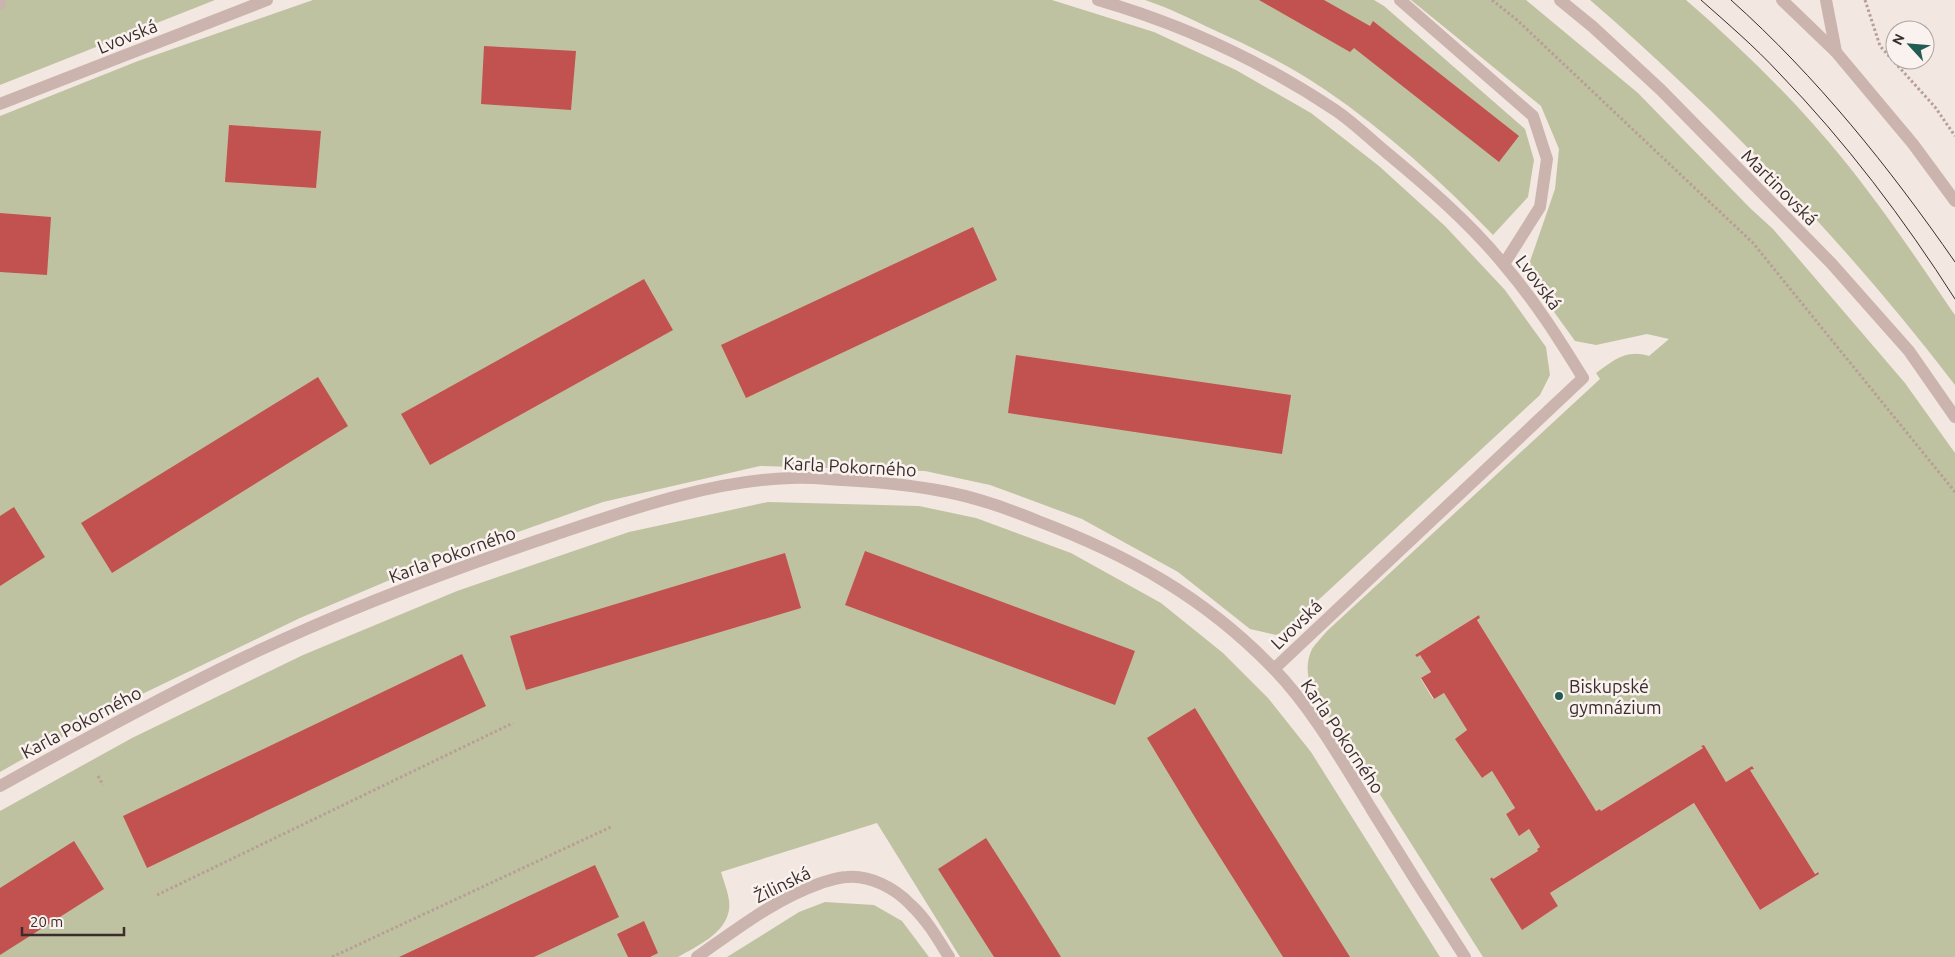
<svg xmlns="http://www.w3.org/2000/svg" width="1955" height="957" font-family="Ubuntu,sans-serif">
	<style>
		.green { fill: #bfc2a1; fill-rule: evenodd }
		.building { fill: #c25250 }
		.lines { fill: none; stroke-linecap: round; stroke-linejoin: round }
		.path { stroke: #b79e97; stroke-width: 3; stroke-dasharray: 2.5 2.5; stroke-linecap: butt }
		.service { stroke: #cbb4ad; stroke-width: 12 }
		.minor { stroke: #cbb4ad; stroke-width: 12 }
		.tertiary { stroke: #cbb4ad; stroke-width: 12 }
		.tram { stroke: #3a2d2b; stroke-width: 1 }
		.poi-dot { fill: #225b51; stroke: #faf2ee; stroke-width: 2 }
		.labels { text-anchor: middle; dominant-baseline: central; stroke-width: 5; stroke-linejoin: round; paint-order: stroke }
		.street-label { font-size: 18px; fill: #3a2d2b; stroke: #faf2ee }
		.poi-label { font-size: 18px; fill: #3a2d2b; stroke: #faf2ee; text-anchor: start }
	</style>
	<rect width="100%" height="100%" fill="#f3e7e1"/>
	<!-- green -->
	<g class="green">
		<polygon points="0,0 215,0 0,85"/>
		<polygon points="313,0 1052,0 1154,32 1236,70 1311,113 1379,166 1445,226 1505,290 1546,347 1550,375 1540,395 1286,630 1276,635 1250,629 1178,572 1082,519 990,485 925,471 760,466 603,502 430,563 300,618 111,709 0,772 0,116 138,61"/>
		<path d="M1145,0H1374L1384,6L1525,129L1534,160L1528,197L1493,235C1441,181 1386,131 1324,89C1290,66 1252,47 1214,30C1191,19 1169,8 1145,0Z"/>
		<path d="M1411,0H1526L1638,93L1750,208L1773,229L1905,383L1955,453V957H1483L1341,733C1324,709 1297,681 1312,649C1316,643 1322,637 1327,631L1600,379L1596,373C1614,360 1626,349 1649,356L1669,339L1647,334L1596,345L1575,341L1526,273L1555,189L1559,149L1541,106ZM1479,615L1480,618L1477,620L1596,811L1600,809L1601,811L1703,748L1702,746L1704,745L1726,782L1752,766L1753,769L1750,770L1815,874L1817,872L1819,874L1760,910L1694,803L1550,893L1558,906L1522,929L1490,879L1492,877L1493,879L1538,851L1537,849L1540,847L1529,829L1519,835L1506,814L1515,808L1492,771L1482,778L1456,739L1467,730L1444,693L1433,699L1421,679L1431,672L1420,655L1417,656L1415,655Z"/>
		<path d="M1590,0H1686C1731,39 1774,80 1814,125C1865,182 1909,247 1952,311L1955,315V385C1847,244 1724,116 1590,0Z"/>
		<path d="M768,502L919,506L976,518L1071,553L1161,603L1223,653L1268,698L1311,752L1440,957H960L877,823L721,872C724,883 731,898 729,910C725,934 697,946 678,957H0V811L132,738L303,655L457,591L629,532Z"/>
		<polygon points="825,902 874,905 902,921 929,957 727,957 799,912"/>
	</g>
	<!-- building -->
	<g class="building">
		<polygon points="1259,0 1324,0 1370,26 1373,21 1519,136 1499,162 1354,48 1350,52"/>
		<polygon points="484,46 576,51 571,110 481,104"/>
		<polygon points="229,125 321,131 316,188 225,182"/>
		<polygon points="0,213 51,217 47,275 0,272"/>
		<polygon points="973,227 997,280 746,398 721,345"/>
		<polygon points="644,279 673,330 430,465 401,414"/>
		<polygon points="1016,355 1291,395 1282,454 1008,413"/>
		<polygon points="318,377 348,426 112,573 81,523"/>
		<polygon points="14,507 45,557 0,586 0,516"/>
		<polygon points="865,551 1135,651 1115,705 845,605"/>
		<polygon points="785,553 801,608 526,690 510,636"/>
		<polygon points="1479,615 1480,618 1477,620 1596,811 1600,809 1601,811 1703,748 1701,746 1704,745 1726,782 1752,766 1754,769 1750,770 1815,874 1818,872 1819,874 1760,910 1694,803 1550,893 1558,906 1522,930 1490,879 1492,877 1493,879 1538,851 1537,849 1540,847 1529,829 1519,836 1506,814 1515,808 1492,771 1482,778 1455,739 1467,730 1444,693 1434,699 1421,678 1431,672 1420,655 1417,657 1415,655"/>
		<polygon points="462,654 486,706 147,868 123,816"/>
		<polygon points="1195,708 1241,783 1350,957 1283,957 1199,824 1147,738"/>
		<polygon points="986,838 1025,899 1061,957 994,957 938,869"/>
		<polygon points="74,841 104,889 0,955 0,888"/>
		<polygon points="595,865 619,917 534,957 399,957"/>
		<polygon points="644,921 658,953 650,957 628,957 617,934"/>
	</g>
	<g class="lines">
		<!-- path -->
		<g class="path">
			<polyline points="1492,0 1517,20 1753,243 1955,492"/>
			<polyline points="1865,0 1880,46 1935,107 1955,136"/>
			<polyline points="98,776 103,785"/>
			<polyline points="157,895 513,723"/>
			<polyline points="332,957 613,826"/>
		</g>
		<!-- service -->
		<g class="service">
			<polyline points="1400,0 1533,116 1547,159 1540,207 1504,264"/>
			<polyline points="1826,0 1836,52"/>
		</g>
		<!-- minor -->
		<g class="minor">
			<path d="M1098,0C1181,24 1263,62 1335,110C1353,122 1370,139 1387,153C1428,187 1471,224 1505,266C1535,301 1559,339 1583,378L1274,669"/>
			<polyline points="0,4 0,0"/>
			<polyline points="0,104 267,0"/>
			<path d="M0,786C81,741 163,696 247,656C346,609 450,570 554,535C628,510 713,480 791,478C808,477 826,479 843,480C878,482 913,485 947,492C978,498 1009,509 1038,521C1128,555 1204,597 1272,667C1312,708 1342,761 1372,810C1402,859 1433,908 1465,957"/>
			<path d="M697,957C737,929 775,899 821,883C829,881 838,877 847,877C870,875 895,888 911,905C927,920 938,939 949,957"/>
		</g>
		<!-- tertiary -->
		<g class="tertiary">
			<polyline points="1560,0 1593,27 1661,90 1831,263 1909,351 1955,417"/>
			<polyline points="1782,0 1836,52 1913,144 1955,201"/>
		</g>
		<!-- tram -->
		<g class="tram">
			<path d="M1701,0C1728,24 1755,47 1779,73C1845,141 1904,219 1955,299"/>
			<path d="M1731,0C1817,77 1889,167 1955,262"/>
		</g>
	</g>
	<!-- markers -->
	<circle class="poi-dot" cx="1559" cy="696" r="5"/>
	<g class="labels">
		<!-- street labels -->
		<g class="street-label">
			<text transform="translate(127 36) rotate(-22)">Lvovská</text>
			<text transform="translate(1780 187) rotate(45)">Martinovská</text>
			<text transform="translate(1539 282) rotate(53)">Lvovská</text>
			<text transform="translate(850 466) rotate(3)">Karla Pokorného</text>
			<text transform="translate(452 554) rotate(-20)">Karla Pokorného</text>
			<text transform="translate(1296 624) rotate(-44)">Lvovská</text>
			<text transform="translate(81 722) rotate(-28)">Karla Pokorného</text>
			<text transform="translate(1343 736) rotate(56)">Karla Pokorného</text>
			<text transform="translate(782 884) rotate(-26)">Žilinská</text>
		</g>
		<!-- poi labels -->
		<g class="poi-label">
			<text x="1569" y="686">Biskupské<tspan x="1569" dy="21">gymnázium</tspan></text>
		</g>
	</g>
	<!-- north arrow -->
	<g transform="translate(1910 45) rotate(296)"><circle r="24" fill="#faf2ee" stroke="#ada3a0"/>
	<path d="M0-4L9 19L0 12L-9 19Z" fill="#225b51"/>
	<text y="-8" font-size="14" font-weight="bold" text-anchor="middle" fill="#3a2d2b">N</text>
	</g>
	<!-- scale -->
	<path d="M22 927v8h102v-8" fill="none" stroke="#3a2d2b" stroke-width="2.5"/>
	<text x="30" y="927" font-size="15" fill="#3a2d2b" stroke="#faf2ee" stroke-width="4" paint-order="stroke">20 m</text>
</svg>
